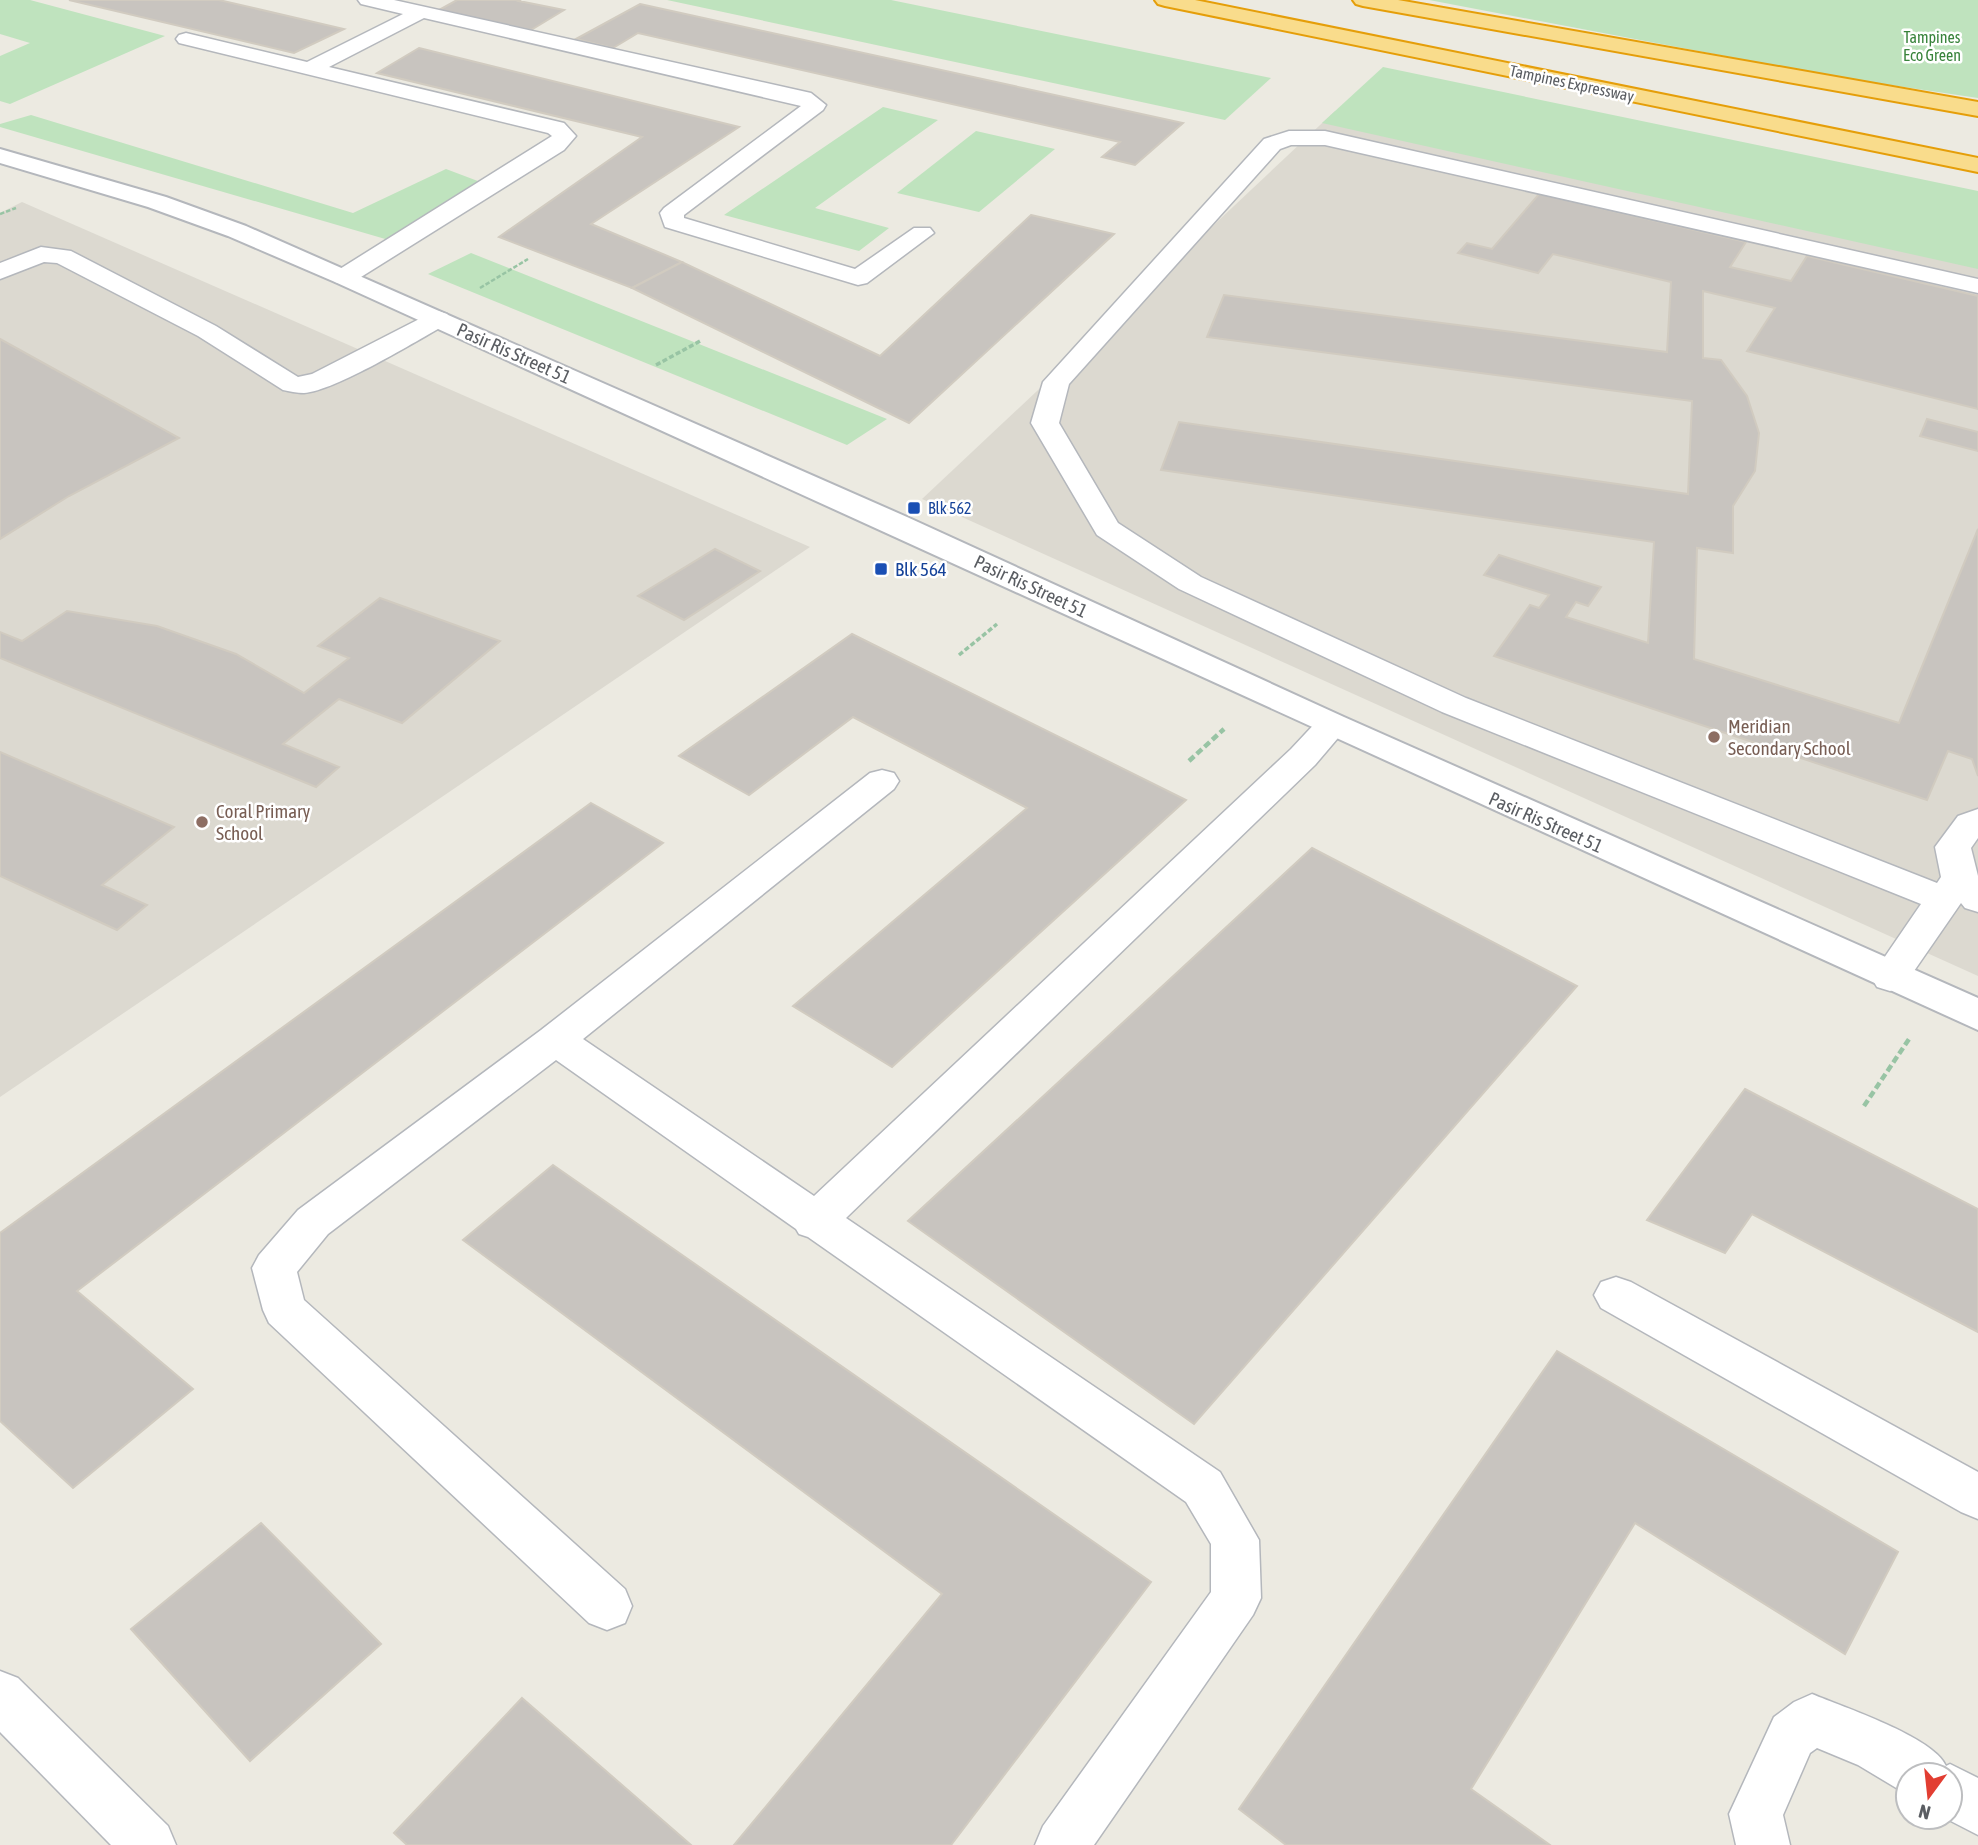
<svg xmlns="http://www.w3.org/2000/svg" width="1978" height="1845" font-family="'Asap Condensed',sans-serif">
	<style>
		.education { fill: #dcd9d0 }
		.green { fill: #bfe3be }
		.building { fill: #c8c4bf; stroke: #d1cbc0; stroke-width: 2 }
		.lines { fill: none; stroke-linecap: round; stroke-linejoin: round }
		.lane-casing { stroke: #b4b7bc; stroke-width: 3 }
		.street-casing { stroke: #b4b7bc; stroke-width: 4 }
		.highway-casing { stroke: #e59e09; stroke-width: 4 }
		.path-far2 { stroke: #98c4a4; stroke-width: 2.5; stroke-dasharray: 4.5 2; stroke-linecap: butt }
		.path-far1 { stroke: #98c4a4; stroke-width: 3.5; stroke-dasharray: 5 2.5; stroke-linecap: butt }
		.path { stroke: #98c4a4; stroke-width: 4.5; stroke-dasharray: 7 3.5; stroke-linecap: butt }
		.lane { fill: #fff; fill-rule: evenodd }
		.street { fill: #fff; fill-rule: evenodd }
		.highway { fill: #f9dc8c; fill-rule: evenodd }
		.transit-dot { fill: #1a4fb4; stroke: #fff; stroke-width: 2.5 }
		.education-dot { fill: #8d6e63; stroke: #fff; stroke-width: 2.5 }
		.labels { text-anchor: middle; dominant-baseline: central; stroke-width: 5; stroke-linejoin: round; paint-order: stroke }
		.far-park-label { font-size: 16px; fill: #38833b; stroke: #fff }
		.far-street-label { font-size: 16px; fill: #5a5d62; stroke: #fff }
		.far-transit-label { font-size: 16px; fill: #164399; stroke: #fff; text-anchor: start }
		.street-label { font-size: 19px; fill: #5a5d62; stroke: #fff }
		.transit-label { font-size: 19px; fill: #164399; stroke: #fff; text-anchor: start }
		.education-label { font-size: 19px; fill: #785e54; stroke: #fff; text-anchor: start }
	</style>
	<rect width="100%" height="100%" fill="#eceae1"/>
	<!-- education -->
	<g class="education">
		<polygon points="1335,111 1978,248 1978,976 922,499"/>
		<polygon points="22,202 810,547 0,1097 0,213"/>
	</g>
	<!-- green -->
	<g class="green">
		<polygon points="0,0 30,0 165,36 10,104 0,101 0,56 30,43 0,34"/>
		<polygon points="667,0 891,0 1271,78 1225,120"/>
		<polygon points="1429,0 1978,0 1978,98 1830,76"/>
		<polygon points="1383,67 1978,191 1978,269 1322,123"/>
		<polygon points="883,107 938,120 815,208 889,228 859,251 724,215"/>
		<polygon points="31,115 353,213 446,169 491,186 399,243 0,127 0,124"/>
		<polygon points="976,131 1055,149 979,212 897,193"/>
		<polygon points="471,253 887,419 847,445 428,274"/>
	</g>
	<!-- building -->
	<g class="building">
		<polygon points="69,0 219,0 344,29 294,53"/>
		<polygon points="457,0 521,0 519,1 564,10 531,30 437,11"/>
		<polygon points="640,4 1183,123 1135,165 1102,157 1120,142 638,33 613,48 576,39"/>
		<polygon points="419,48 739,127 591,224 682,262 632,288 499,237 642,137 377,73"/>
		<polygon points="1539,194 1746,242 1730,267 1791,281 1807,256 1978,296 1978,409 1747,351 1775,308 1703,291 1703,358 1721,360 1747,396 1759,433 1755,471 1733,506 1733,553 1697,548 1694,659 1899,723 1978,529 1978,776 1972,759 1948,751 1927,800 1494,656 1530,605 1539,608 1549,595 1484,575 1499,555 1601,587 1588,606 1576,602 1566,617 1648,643 1654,542 1161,470 1179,422 1688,494 1692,401 1207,337 1224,295 1667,352 1671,282 1553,254 1538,273 1458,253 1467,243 1492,249"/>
		<polygon points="1031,215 1114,234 909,423 632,288 682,262 880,356"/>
		<polygon points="0,339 179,438 69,496 0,539"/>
		<polygon points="1927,419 1978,432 1978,451 1920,436"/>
		<polygon points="715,549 760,571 684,620 638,596"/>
		<polygon points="380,598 500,641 402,723 339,699 283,744 339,767 316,787 0,658 0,632 22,641 67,611 157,626 236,654 304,693 349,658 318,646"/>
		<polygon points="852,634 1186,800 892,1067 793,1006 1027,808 853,717 749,795 679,756"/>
		<polygon points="0,752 174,827 102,885 147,905 117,930 0,876"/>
		<polygon points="591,803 663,843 77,1291 193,1389 73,1488 0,1421 0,1233"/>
		<polygon points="1312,848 1577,986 1194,1424 908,1221"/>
		<polygon points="1745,1089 1978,1209 1978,1332 1752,1214 1725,1253 1647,1220"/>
		<polygon points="553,1165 1151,1582 951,1845 734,1845 942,1594 463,1240"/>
		<polygon points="1557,1351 1898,1552 1845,1654 1635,1523 1471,1789 1550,1845 1286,1845 1239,1809"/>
		<polygon points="261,1523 381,1644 250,1761 131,1629"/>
		<polygon points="522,1698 691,1845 407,1845 394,1833"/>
	</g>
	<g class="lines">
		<defs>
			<g id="lane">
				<polygon points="358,0 394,0 811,93 826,105 823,110 684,215 684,218 855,269 914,228 930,228 934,233 867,283 858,285 665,227 660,213 664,208 801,106 424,18 329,67 564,123 576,136 564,150 353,282 344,284 335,282 332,277 335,272 552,136 548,133 179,43 176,39 179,35 186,33 307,62 403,14 361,4"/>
				<polygon points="1289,131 1325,131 1978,279 1978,293 1325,145 1291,145 1280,149 1069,384 1059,423 1118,523 1201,577 1466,698 1937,883 1941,877 1935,847 1958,816 1978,809 1978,838 1971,848 1978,876 1978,912 1965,908 1961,903 1903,987 1890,991 1877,987 1871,977 1921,904 1442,712 1179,589 1097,535 1031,423 1043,382 1264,139"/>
				<path d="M41,247L71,251L216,326L298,377L312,374L429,314L438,311L447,314L451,319L447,324C416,341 335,391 304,393C297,393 289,391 283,390L198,336L57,263L44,262L0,279V263Z"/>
				<polygon points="1332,714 1344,718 1349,725 1315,765 846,1218 1220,1472 1259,1540 1261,1598 1253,1615 1094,1845 1035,1845 1043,1826 1211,1592 1211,1544 1186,1502 808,1237 799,1234 796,1229 556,1060 328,1234 297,1272 304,1300 625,1589 632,1606 625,1623 607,1630 589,1623 269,1323 263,1310 252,1268 259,1255 298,1210 541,1030 870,773 882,770 894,773 899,781 894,789 583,1039 814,1196 1291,749 1320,718"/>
				<polygon points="1616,1277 1631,1282 1978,1472 1978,1519 1961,1512 1601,1308 1594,1295 1601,1282"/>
				<polygon points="0,1671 18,1678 168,1826 176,1845 111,1845 0,1732"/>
				<path d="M1812,1694C1843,1707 1934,1737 1946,1766L1950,1764L1978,1778V1835L1943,1817H1950V1775H1908V1795L1858,1765L1817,1748L1810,1753L1783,1815L1790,1845H1736L1729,1814L1774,1717L1794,1702Z"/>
			</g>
			<polygon id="street" points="0,149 166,197 246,226 907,517 1344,717 1978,998 1978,1030 335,282 228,236 148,207 0,163"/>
			<g id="highway">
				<polygon points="1155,0 1195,0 1978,158 1978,172 1165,6 1158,4"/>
				<polygon points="1353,0 1398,0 1978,102 1978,116 1363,6 1356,4"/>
			</g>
		</defs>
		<!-- lane casing -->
		<use href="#lane" class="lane-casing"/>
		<!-- street casing -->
		<use href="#street" class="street-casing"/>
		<!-- highway casing -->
		<use href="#highway" class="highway-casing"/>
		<!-- path-far2 -->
		<g class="path-far2">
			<polyline points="0,214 16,208"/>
			<polyline points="480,288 528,259"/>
		</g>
		<!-- path-far1 -->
		<g class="path-far1">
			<polyline points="656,365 702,340"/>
			<polyline points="959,655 997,624"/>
		</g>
		<!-- path -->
		<g class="path">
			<polyline points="1189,761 1224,729"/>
			<polyline points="1864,1106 1909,1039"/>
		</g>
		<!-- lane -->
		<use href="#lane" class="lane"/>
		<!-- street -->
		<use href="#street" class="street"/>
		<!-- highway -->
		<use href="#highway" class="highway"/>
	</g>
	<!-- markers -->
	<g class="transit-dot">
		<rect x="907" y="501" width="14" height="14" rx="3.5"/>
		<rect x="874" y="562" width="14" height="14" rx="3.5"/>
	</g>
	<g class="education-dot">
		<circle cx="1714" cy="737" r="7"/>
		<circle cx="202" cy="822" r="7"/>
	</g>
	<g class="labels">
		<!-- far-park labels -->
		<g class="far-park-label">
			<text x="1932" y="37">Tampines<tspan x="1932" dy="18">Eco Green</tspan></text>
		</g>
		<!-- far-street labels -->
		<g class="far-street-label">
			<text transform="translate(1572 83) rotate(12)">Tampines Expressway</text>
		</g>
		<!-- far-transit labels -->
		<g class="far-transit-label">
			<text x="928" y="508">Blk 562</text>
		</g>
		<!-- street labels -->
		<g class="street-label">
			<text transform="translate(514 353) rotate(24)">Pasir Ris Street 51</text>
			<text transform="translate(1031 586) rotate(25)">Pasir Ris Street 51</text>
			<text transform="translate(1546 822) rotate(24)">Pasir Ris Street 51</text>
		</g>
		<!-- transit labels -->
		<g class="transit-label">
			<text x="895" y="569">Blk 564</text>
		</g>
		<!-- education labels -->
		<g class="education-label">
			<text x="1728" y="726">Meridian<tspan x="1728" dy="22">Secondary School</tspan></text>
			<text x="216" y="811">Coral Primary<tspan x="216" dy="22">School</tspan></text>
		</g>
	</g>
	<!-- north arrow -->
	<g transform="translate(1929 1796) rotate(195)"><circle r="33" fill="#ffffff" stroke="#bdbec0" stroke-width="2"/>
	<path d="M0-5L12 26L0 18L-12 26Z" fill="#e23e32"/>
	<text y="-10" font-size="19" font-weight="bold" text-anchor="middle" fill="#5a5d62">N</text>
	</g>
</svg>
